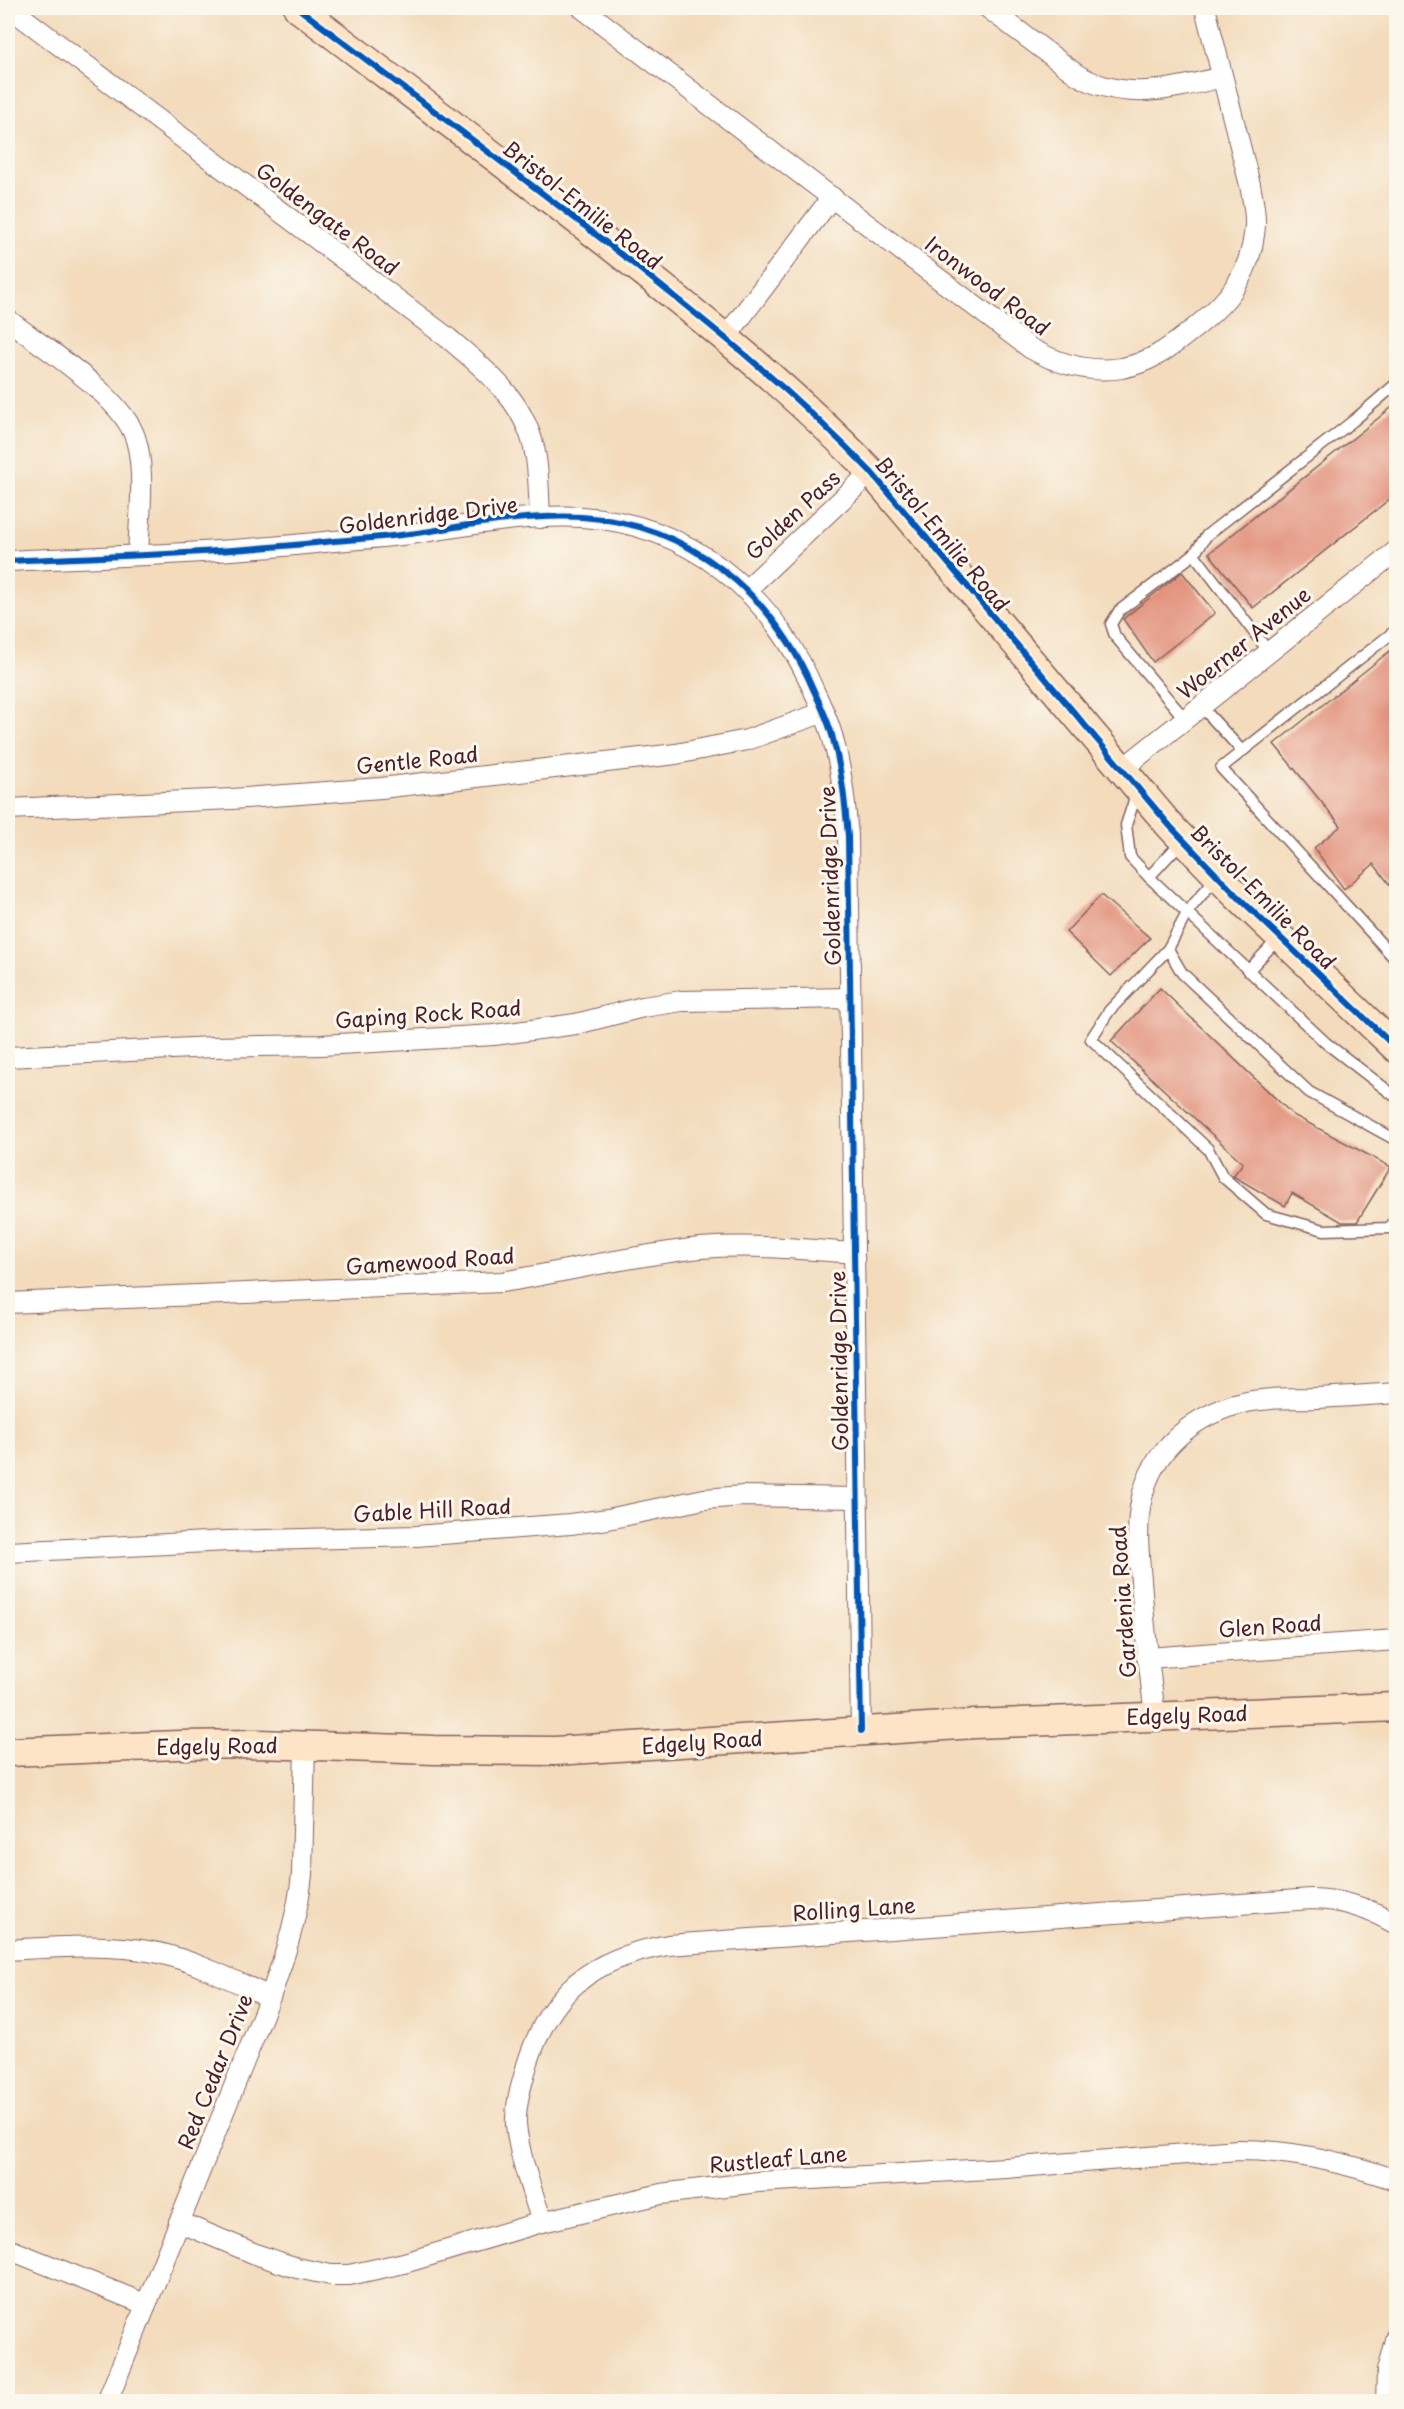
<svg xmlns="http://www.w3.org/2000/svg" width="1404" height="2409" font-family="'Playpen Sans',sans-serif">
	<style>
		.building { fill: #e2917c }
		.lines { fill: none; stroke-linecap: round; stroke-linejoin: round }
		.lane-casing { stroke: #85615e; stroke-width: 13 }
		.street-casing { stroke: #85615e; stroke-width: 22 }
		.secondary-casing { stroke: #85615e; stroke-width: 31 }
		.lane { stroke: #fff; stroke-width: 10 }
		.street { stroke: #fff; stroke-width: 20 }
		.secondary { stroke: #fee4c6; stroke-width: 28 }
		.cycleway-casing { stroke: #fbf7ec; stroke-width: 10 }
		.cycleway { stroke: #0057b8; stroke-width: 6 }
		.labels { text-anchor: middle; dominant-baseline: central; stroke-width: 6; stroke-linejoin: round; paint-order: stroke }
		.street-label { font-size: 21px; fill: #4a1f2b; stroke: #fbf7ec }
	</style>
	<rect width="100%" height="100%" fill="#fbf7ec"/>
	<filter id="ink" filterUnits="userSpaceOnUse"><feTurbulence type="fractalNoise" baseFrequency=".0167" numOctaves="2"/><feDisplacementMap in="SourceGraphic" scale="12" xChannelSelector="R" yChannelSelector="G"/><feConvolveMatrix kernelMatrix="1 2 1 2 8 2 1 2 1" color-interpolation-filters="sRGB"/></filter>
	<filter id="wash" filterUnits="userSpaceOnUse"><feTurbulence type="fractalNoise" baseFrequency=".008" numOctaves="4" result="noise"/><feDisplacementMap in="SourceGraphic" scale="24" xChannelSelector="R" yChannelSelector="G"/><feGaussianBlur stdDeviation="1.35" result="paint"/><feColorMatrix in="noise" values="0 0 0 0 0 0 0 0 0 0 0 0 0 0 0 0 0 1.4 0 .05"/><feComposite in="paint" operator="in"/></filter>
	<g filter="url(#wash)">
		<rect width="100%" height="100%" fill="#f3dbbc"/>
		<g id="blocks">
			<!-- building -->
			<g class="building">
				<polygon points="1396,404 1396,494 1253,608 1209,553"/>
				<polygon points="1182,572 1215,613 1153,662 1123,619"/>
				<polygon points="1396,646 1396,893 1374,864 1344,889 1314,848 1341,826 1274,744"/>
				<polygon points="1101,895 1150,938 1111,976 1066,932"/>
				<polygon points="1160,988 1293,1115 1391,1167 1357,1222 1342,1222 1292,1193 1285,1206 1233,1176 1243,1163 1111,1041"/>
			</g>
		</g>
	</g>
	<g filter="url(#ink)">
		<use href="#blocks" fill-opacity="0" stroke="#85615e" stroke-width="1.5"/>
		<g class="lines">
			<defs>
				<g id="lane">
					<polyline points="1194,554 1269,652"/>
					<polyline points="1396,630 1221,768 1396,960"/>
					<polyline points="1201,706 1242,751"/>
					<polyline points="1185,719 1115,636 1111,624 1119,611 1194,554 1207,535 1353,421 1396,384"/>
					<polyline points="1137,792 1126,825 1130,857 1149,877 1326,1043 1396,1097"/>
					<polyline points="1149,877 1183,840"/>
					<polyline points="1216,878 1188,911 1168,949 1182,973 1309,1092 1396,1140"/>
					<polyline points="1168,949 1109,1011 1091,1039 1208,1149 1223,1177 1266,1214 1324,1230 1390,1228 1396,1218"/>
					<polyline points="1248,971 1280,937"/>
				</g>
				<g id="street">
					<path d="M10,8L448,338C488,372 528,403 536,458C539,478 539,498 540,518"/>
					<path d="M582,8L1030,348C1058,364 1090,373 1122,368C1148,363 1167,350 1187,334C1222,307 1248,282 1254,235C1257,219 1253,201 1250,185L1205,8"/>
					<path d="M988,8L1076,74C1123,103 1173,89 1222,77"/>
					<path d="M8,320C43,347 115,392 133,432C147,463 139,521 138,555"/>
					<polyline points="726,337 832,197"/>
					<path d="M8,561C116,556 226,553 334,541C362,539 389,537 417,533C471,525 527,514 582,517C690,524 772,593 814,691C821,706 829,722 833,739C842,771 845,803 848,836L861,1731"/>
					<polyline points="746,590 871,472"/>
					<polyline points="1121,770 1396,551"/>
					<polyline points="8,809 232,799 381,788 676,754 747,740 824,712"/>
					<polyline points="8,1057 212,1047 322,1045 494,1035 576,1024 643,1007 682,1001 849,998"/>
					<path d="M8,1303L502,1282C568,1271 634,1255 701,1248C752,1244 803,1249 853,1253"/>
					<polyline points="8,1552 227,1541 416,1536 570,1524 608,1519 704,1499 743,1496 857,1498"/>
					<polyline points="1147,1658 1396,1640"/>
					<path d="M1155,1715C1150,1675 1145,1634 1142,1593C1140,1563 1135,1532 1141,1502C1151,1449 1195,1413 1247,1402C1269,1397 1292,1399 1315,1398C1342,1397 1369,1395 1396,1393"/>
					<path d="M8,1950C57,1947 110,1943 159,1953C197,1962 234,1981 270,1997"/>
					<path d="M179,2222L258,2255L297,2268L331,2275H349L404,2263L542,2222L661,2194L758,2182L1006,2168L1238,2150C1293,2150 1344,2162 1396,2180"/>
					<path d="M542,2222C532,2190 519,2157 516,2124C515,2104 522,2084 527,2065C550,1991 592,1958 668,1945L1311,1899C1340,1899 1371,1909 1396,1924"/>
					<polyline points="8,2249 145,2304"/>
					<path d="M107,2402L270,1997C285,1957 298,1916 302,1874L305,1745"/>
					<polyline points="1386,2402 1387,2371 1396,2336"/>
				</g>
				<g id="secondary">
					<path d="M298,8C406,90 515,171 622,255C711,325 793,391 871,472L1170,826L1237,896L1396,1048"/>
					<polyline points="8,1752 178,1745 259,1744 434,1750 555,1751 975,1724 1396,1707"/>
				</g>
			</defs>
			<!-- lane casing -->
			<use href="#lane" class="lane-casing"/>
			<!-- street casing -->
			<use href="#street" class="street-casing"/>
			<!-- secondary casing -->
			<use href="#secondary" class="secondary-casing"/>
			<!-- lane -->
			<use href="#lane" class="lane"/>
			<!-- street -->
			<use href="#street" class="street"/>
			<!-- secondary -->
			<use href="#secondary" class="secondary"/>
			<defs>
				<g id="cycleway">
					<path d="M298,8C406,90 515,171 622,255C711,325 793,391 871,472L1170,826L1237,896L1396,1048"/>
					<path d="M8,561C116,556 226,553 334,541C362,539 389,537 417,533C471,525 527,514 582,517C690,524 772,593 814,691C821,706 829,722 833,739C842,771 845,803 848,836L861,1731"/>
				</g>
			</defs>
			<!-- cycleway casing -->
			<use href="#cycleway" class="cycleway-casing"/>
			<!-- cycleway -->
			<use href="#cycleway" class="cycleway"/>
		</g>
	</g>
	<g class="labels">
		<!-- street labels -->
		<g class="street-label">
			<text transform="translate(583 204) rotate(38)">Bristol-Emilie Road</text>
			<text transform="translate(328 218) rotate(37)">Goldengate Road</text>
			<text transform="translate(988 285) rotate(37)">Ironwood Road</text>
			<text transform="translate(428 514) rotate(-7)">Goldenridge Drive</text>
			<text transform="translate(792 514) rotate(-43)">Golden Pass</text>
			<text transform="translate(943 533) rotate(50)">Bristol-Emilie Road</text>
			<text transform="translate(1243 642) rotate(-39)">Woerner Avenue</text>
			<text transform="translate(417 759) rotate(-6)">Gentle Road</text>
			<text transform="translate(829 876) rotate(-92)">Goldenridge Drive</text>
			<text transform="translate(1264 896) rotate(45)">Bristol-Emilie Road</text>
			<text transform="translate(428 1013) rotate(-4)">Gaping Rock Road</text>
			<text transform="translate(430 1260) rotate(-4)">Gamewood Road</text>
			<text transform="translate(838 1361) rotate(-91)">Goldenridge Drive</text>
			<text transform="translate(432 1509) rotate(-3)">Gable Hill Road</text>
			<text transform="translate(1122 1602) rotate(-94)">Gardenia Road</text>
			<text transform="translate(1270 1625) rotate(-4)">Glen Road</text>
			<text transform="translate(1187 1714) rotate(-2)">Edgely Road</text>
			<text transform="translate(702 1741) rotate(-4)">Edgely Road</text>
			<text transform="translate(217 1745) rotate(-1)">Edgely Road</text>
			<text transform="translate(854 1908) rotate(-4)">Rolling Lane</text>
			<text transform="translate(214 2071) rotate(-68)">Red Cedar Drive</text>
			<text transform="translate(778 2158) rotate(-5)">Rustleaf Lane</text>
		</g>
	</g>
	<!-- margin -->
	<rect width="1404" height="2409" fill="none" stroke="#fbf7ec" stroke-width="30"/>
</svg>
